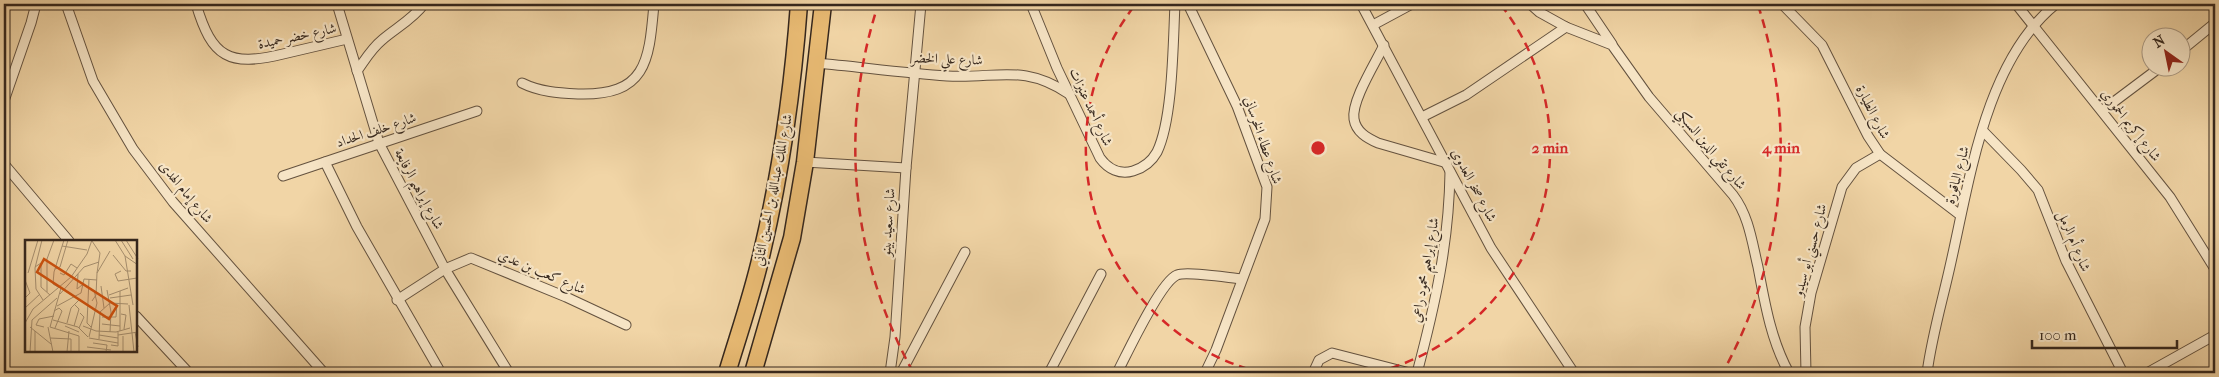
<svg xmlns="http://www.w3.org/2000/svg" width="2219" height="377" font-family="'IM FELL French Canon',Amiri,serif">
	<style>
		.lines { fill: none; stroke-linecap: round; stroke-linejoin: round }
		.street-casing { stroke: #64523f; stroke-width: 11 }
		.highway-casing { stroke: #35271d; stroke-width: 19 }
		.street { stroke: #f6e4c5; stroke-width: 9 }
		.highway { stroke: #e8ba73; stroke-width: 16 }
		.ring { fill: none; stroke: #d62828; stroke-width: 2.5; stroke-dasharray: 9 6 }
		.labels { text-anchor: middle; dominant-baseline: central; stroke-width: 4.5; stroke-linejoin: round; paint-order: stroke }
		.street-label { font-size: 14px; fill: #35271d; stroke: #f6e4c5 }
		.inset-road { fill: none; stroke: #a68f6f; stroke-width: 1 }
		.view { fill: #cd520f; fill-opacity: 0.15; stroke: #cd520f; stroke-width: 2.5 }
		.inset-edge { fill: none; stroke: #35271d; stroke-width: 2.5 }
		.centre { fill: #d62828; stroke: #f6e4c5; stroke-width: 2.5 }
		.ring-label { font-size: 15px; text-anchor: middle; font-weight: bold; fill: #d62828; stroke: #f6e4c5; stroke-width: 4.5; stroke-linejoin: round; paint-order: stroke }
	</style>
	<rect width="100%" height="100%" fill="#f1d5a6"/>
	<filter id="stains"><feTurbulence type="fractalNoise" baseFrequency=".004" numOctaves="4"/><feColorMatrix values="0 0 0 0 .2 0 0 0 0 .09 0 0 0 0 .02 0 0 0 .5 -.17"/></filter>
	<radialGradient id="worn" r=".72"><stop offset=".6" stop-color="#630" stop-opacity="0"/><stop offset="1" stop-color="#630" stop-opacity=".3"/></radialGradient>
	<g class="lines">
		<defs>
			<g id="street">
				<polyline points="66,4 93,81 133,149 173,202 324,373"/>
				<path d="M196,4C212,58 229,67 283,54C304,49 325,44 347,39"/>
				<polyline points="337,4 379,143 445,269 509,373"/>
				<path d="M1031,4L1057,68L1100,158C1108,169 1120,175 1133,171C1143,168 1152,161 1157,152C1173,119 1173,43 1175,4"/>
				<polyline points="1188,4 1237,106 1267,187 1265,219 1216,350 1205,373"/>
				<polyline points="1361,4 1491,248 1574,373"/>
				<path d="M1530,4L1539,12L1566,27L1612,45L1649,97L1733,195C1749,216 1752,242 1758,267C1765,304 1771,340 1789,373"/>
				<polyline points="1585,4 1612,44"/>
				<polyline points="1782,4 1822,45 1868,136 1880,154 1960,215"/>
				<polyline points="2016,4 2170,197 2215,269"/>
				<polyline points="1373,25 1412,4"/>
				<path d="M1384,45C1376,62 1351,101 1354,119C1356,132 1367,138 1378,143L1447,163"/>
				<polyline points="2182,50 2215,23"/>
				<path d="M817,63C860,67 904,73 947,76C997,79 1023,63 1069,94"/>
				<path d="M357,71C365,60 371,49 382,40C396,28 413,19 424,4"/>
				<path d="M522,83C540,92 559,93 578,94C647,96 649,61 654,4"/>
				<polyline points="4,101 31,23 36,4"/>
				<polyline points="2103,110 2159,68"/>
				<polyline points="1422,117 1466,95 1566,27"/>
				<polyline points="1983,131 2021,170 2038,190 2066,261 2123,373"/>
				<polyline points="325,162 357,227 441,373"/>
				<polyline points="805,162 906,168"/>
				<polyline points="4,164 69,241"/>
				<polyline points="283,176 477,111"/>
				<polyline points="397,300 445,269 471,258 566,297 626,325"/>
				<polyline points="136,316 189,373"/>
				<polyline points="890,373 895,337 906,168 921,4"/>
				<polyline points="901,373 965,252"/>
				<polyline points="1049,373 1101,274"/>
				<path d="M1117,373C1127,354 1160,282 1177,275C1186,271 1230,278 1242,279"/>
				<polyline points="1313,373 1319,360 1332,353 1410,373"/>
				<path d="M1417,373C1435,305 1449,243 1450,172"/>
				<polyline points="1806,373 1805,327 1811,293 1842,187 1856,168 1880,154"/>
				<path d="M1927,373C1932,335 1943,299 1951,262C1970,178 1986,60 2056,4"/>
				<polyline points="2147,373 2215,335"/>
			</g>
			<g id="highway">
				<path d="M727,373C739,333 753,293 762,252C781,171 793,87 799,4"/>
				<polyline points="753,373 792,238 805,162 823,4"/>
			</g>
		</defs>
		<!-- street casing -->
		<use href="#street" class="street-casing"/>
		<!-- highway casing -->
		<use href="#highway" class="highway-casing"/>
		<!-- street -->
		<use href="#street" class="street"/>
		<!-- highway -->
		<use href="#highway" class="highway"/>
	</g>
	<!-- distance rings -->
	<g class="ring">
		<path d="M1262 373A232 232 0 0 1 1135 5M1501 5A232 232 0 0 1 1374 373"/>
		<path d="M913 372A463 463 0 0 1 878 5M1758 5A463 463 0 0 1 1723 372"/>
	</g>
	<g class="labels">
		<!-- street labels -->
		<g class="street-label">
			<text transform="translate(297 36) rotate(-12)">شارع خضر حميدة</text>
			<text transform="translate(947 59) rotate(2)">شارع علي الخضر</text>
			<text transform="translate(1091 107) rotate(65)">شارع أحمد عنيزات</text>
			<text transform="translate(1873 112) rotate(63)">شارع الطيارة</text>
			<text transform="translate(2131 125) rotate(52)">شارع إكريم الحموري</text>
			<text transform="translate(376 130) rotate(-18)">شارع خلف الحداد</text>
			<text transform="translate(1263 140) rotate(71)">شارع عطاء الخرساني</text>
			<text transform="translate(1711 149) rotate(50)">شارع تقي الدين السبكي</text>
			<text transform="translate(1957 175) rotate(-75)">شارع الباقورة</text>
			<text transform="translate(1474 185) rotate(62)">شارع صخر العدوي</text>
			<text transform="translate(419 189) rotate(62)">شارع إبراهيم الرفايعة</text>
			<text transform="translate(773 190) rotate(-79)">شارع الملك عبدالله بن الحسين الثاني</text>
			<text transform="translate(186 192) rotate(51)">شارع إمام الهدى</text>
			<text transform="translate(888 222) rotate(-86)">شارع سعيد بينو</text>
			<text transform="translate(2074 241) rotate(67)">شارع أم الرمل</text>
			<text transform="translate(1810 250) rotate(-75)">شارع حسني أبو سيدو</text>
			<text transform="translate(1425 270) rotate(-80)">شارع إبراهيم محمود راعي</text>
			<text transform="translate(542 272) rotate(23)">شارع كعب بن عدي</text>
		</g>
	</g>
	<!-- overview -->
	<g transform="translate(25 240)">
		<rect width="112" height="112" fill="#f1d5a6"/>
		<path class="inset-road" d="M17,0L10,28L11,49L18,60M90,0L100,16L108,65M96,0L108,19M101,0L113,19M67,1L75,13L72,33M37,6L62,10M88,15L101,31H106M100,16L113,25M22,19V52M16,24V47L25,55M10,27L22,19L29,0M30,29L35,27L43,0M96,31L90,34L93,41L112,38M3,33L13,0M35,33L39,35L46,24L52,28M53,34L52,49L57,45M64,39L62,83L66,87M0,40L5,53L0,58M76,46L79,68M33,47L28,44L29,32L39,0M36,48L25,87L54,96V112M82,50L86,72L85,92M35,54L59,27L74,22M84,55L103,48M85,58L106,55M67,61L71,55L72,33L85,11M49,64L54,69L49,86M104,65L109,112M32,66L56,53L59,39L72,40M0,68L15,54M46,68L55,59L58,62M29,71L34,68L37,71L30,88M96,74L101,75L99,89M77,77H91L92,63M28,80L53,87L63,97M0,83L8,69L46,37L62,14L67,0M42,83L46,68M77,84L95,86M40,86L54,92M58,86L71,91L91,92L105,88M5,87L26,104M19,87L11,85L14,79L29,76M23,87L28,112M54,88L59,77L55,73M10,91V112M95,91V51M110,92L113,107M74,95L93,98M93,95L113,92M98,96V112M64,97L72,63L69,50M25,98L46,99V112M64,98L93,103M74,99L75,72L85,63L103,64M68,103L82,105L81,112M86,105L93,106V92M62,107L86,110M5,112L7,80L32,58M42,112L44,91"/>
		<path class="view" d="M19,19L92,66L84,79L12,32Z"/>
		<rect width="112" height="112" class="inset-edge"/>
	</g>
	<circle cx="1318" cy="148" r="8" class="centre"/>
	<g class="ring-label">
		<text x="1550" y="153">2 min</text>
		<text x="1781" y="153">4 min</text>
	</g>
	<!-- margin -->
	<rect width="2219" height="377" fill="none" stroke="#f1d5a6" stroke-width="20"/>
	<rect x="5" y="5" width="2209" height="367" fill="none" stroke="#35271d" stroke-width="2.5"/>
	<rect x="10" y="10" width="2199" height="357" fill="none" stroke="#35271d"/>
	<!-- north arrow -->
	<g transform="translate(2166 52) rotate(327)"><circle r="24" fill="#f6e4c5" stroke="#a99882"/>
	<path d="M0-4L9 19L0 12L-9 19Z" fill="#8f2418"/>
	<text y="-8" font-size="14" font-weight="bold" text-anchor="middle" fill="#35271d">N</text>
	</g>
	<!-- scale -->
	<path d="M2032 340v8h145v-8" fill="none" stroke="#35271d" stroke-width="2.5"/>
	<text x="2039" y="340" font-size="15" fill="#35271d" stroke="#f6e4c5" stroke-width="4" paint-order="stroke">100 m</text>
	<rect width="100%" height="100%" filter="url(#stains)"/>
	<rect width="100%" height="100%" fill="url(#worn)"/>
</svg>
